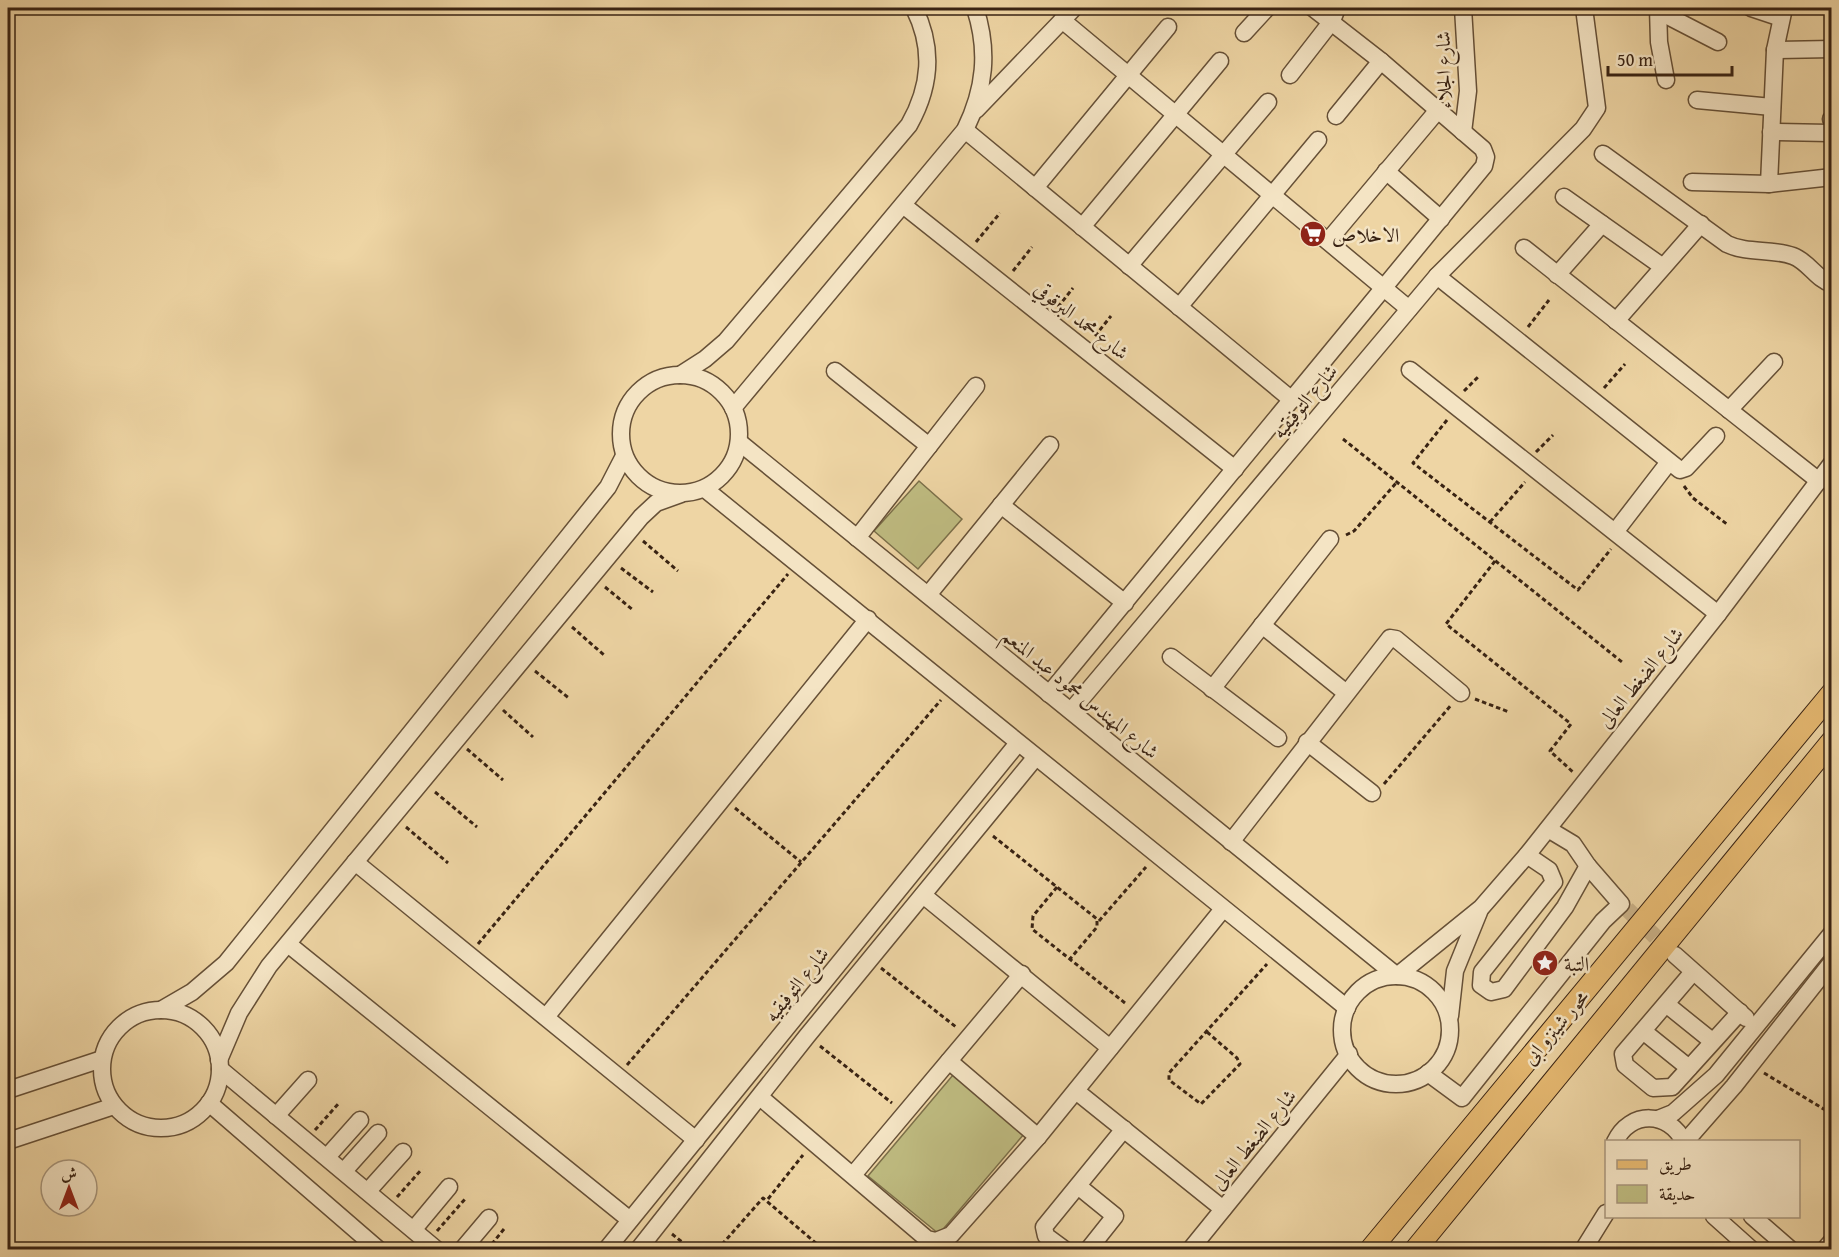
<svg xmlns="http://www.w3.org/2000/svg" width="1839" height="1257" font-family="'Gentium Book Plus',Amiri,serif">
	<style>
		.green { fill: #bfbc81; stroke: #7c704a; stroke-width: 1.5 }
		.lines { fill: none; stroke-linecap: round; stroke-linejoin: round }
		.minor-tunnel { stroke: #cab187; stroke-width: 16; stroke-dasharray: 16 8; stroke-linecap: butt }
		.minor-casing { stroke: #665037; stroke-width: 19 }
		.major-casing { stroke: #392313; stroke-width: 23 }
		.path { stroke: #392313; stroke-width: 3; stroke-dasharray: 4.5 3; stroke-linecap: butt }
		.minor { stroke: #f4e4c4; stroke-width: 16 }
		.major { stroke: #e7ba72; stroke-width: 21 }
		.labels { text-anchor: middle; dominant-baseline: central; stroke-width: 5; stroke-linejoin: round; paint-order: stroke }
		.street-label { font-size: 20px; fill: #392313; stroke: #f4e4c4 }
		.poi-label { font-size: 20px; fill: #392313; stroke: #f4e4c4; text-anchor: start }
	</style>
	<rect width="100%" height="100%" fill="#eed5a4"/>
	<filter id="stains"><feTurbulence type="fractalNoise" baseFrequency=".00333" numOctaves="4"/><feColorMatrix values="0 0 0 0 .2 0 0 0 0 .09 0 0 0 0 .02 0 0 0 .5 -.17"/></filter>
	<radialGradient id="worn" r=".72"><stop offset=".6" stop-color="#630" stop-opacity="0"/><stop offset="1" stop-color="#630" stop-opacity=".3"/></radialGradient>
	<!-- green -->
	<g class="green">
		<polygon points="919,481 962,519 918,569 874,531"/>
		<polygon points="953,1075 1024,1134 939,1234 868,1176"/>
	</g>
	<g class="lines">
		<!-- minor-tunnel -->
		<polyline class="minor-tunnel" points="1627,909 1673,954"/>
		<defs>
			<g id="minor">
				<polyline points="1658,8 1659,42 1666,80"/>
				<polyline points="1751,8 1781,18"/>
				<polyline points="1658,11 1718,42"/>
				<polyline points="1062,20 1409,309"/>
				<polyline points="1244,33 1267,8"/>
				<polyline points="1775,50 1832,49"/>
				<polyline points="1290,75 1332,21 1337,8"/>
				<polyline points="1697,100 1772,107"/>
				<polyline points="976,110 1074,8"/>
				<polyline points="1336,116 1381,61"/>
				<polyline points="1831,119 1832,118"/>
				<polyline points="965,130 1292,400"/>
				<polyline points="1463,132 1468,91 1463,8"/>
				<polyline points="1771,132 1829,133"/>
				<path d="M1603,154L1727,244C1748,254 1771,248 1793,256C1809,262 1816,279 1832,284"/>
				<polyline points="1386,171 1441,219"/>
				<polyline points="1692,182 1769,184 1832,177"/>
				<polyline points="1769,184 1775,50 1784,8"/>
				<polyline points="1035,188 1168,27"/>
				<polyline points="1564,197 1663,267"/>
				<polyline points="903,205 1235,469"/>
				<polyline points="1082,227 1220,61"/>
				<polyline points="1328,241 1438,110"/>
				<polyline points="1524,248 1819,481"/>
				<polyline points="1129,266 1268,102"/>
				<polyline points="1557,275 1602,224"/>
				<polyline points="1437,276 1680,470 1686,468 1716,436"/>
				<polyline points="1179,307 1318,140"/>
				<polyline points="1616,321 1701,224"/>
				<polyline points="1410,370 1718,614"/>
				<polyline points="835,371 929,446"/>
				<circle cx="680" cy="434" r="59"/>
				<path d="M680,375L705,359L726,341L909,125C931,86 934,48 914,8"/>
				<path d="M733,408L965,130C985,89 989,51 975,8"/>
				<polyline points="1729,410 1774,362"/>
				<polyline points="739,442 1397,976 1481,908 1527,855 1718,614 1832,463"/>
				<polyline points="705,489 1347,1008"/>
				<polyline points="1001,505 1125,603"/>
				<polyline points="1615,532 1669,462"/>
				<polyline points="857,538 976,386"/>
				<polyline points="928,595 1050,445"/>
				<polyline points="1262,625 1345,692"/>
				<polyline points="1171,657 1278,738"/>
				<polyline points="1212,689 1330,539"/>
				<polyline points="1049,694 1484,166 1486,157 1483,149 1381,61 1313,8"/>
				<polyline points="1071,711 1437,276 1583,129 1597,108 1584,8"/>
				<polyline points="1307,742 1372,793"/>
				<polyline points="1231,842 1390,638 1396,639 1461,693"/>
				<polyline points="1527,855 1549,870 1554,882 1482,972 1481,985 1491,992 1504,989 1565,907 1588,866"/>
				<polyline points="355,862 696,1140"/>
				<polyline points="923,895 1110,1048"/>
				<polyline points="288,944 630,1220"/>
				<polyline points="1675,955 1746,1018"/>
				<polyline points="1693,972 1623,1054 1625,1065 1653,1088 1672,1087 1740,1012"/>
				<circle cx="1396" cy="1030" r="54"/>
				<polyline points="1666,1004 1712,1041"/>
				<circle cx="161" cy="1069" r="59"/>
				<polyline points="161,1010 192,992 226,963 608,487 624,456"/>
				<polyline points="1450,1016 1455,971 1479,912"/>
				<polyline points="546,1017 868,619"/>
				<polyline points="1643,1031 1689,1068"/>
				<polyline points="219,1060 239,1013 269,966 641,517 656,503 681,494"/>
				<polyline points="949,1061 1038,1137"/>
				<polyline points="220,1069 437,1250"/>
				<polyline points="1428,1073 1462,1098 1603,921 1621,904 1588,866 1573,844 1548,829"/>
				<polyline points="8,1090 102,1059"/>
				<polyline points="1076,1091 1223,1209"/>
				<polyline points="760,1097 927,1239 936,1241 951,1235 1038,1137 1223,909"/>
				<polyline points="209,1103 379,1250"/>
				<polyline points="276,1116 308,1080"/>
				<polyline points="1658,1119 1673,1113 1716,1075 1832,933"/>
				<polyline points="8,1141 114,1106"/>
				<path d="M1615,1142C1630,1110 1669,1111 1684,1142"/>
				<polyline points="1685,1142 1734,1086 1832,962"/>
				<polyline points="327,1157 360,1120"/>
				<polyline points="344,1171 378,1133"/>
				<polyline points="853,1175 1022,974"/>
				<polyline points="1078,1186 1115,1216 1088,1250"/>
				<polyline points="368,1191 403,1152"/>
				<polyline points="1714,1216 1752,1250"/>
				<polyline points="1752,1216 1791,1250"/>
				<polyline points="414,1229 449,1187"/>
				<polyline points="462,1250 489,1218"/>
				<polyline points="606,1250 1018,743"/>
				<polyline points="638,1250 807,1036 1035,758"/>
				<polyline points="1065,1250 1046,1236 1044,1227 1124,1129"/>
				<polyline points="1190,1250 1349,1054"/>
				<polyline points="1583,1250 1606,1213"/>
				<polyline points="1824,1250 1832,1241"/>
			</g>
			<g id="major">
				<polyline points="1370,1250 1832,693"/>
				<polyline points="1415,1250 1832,741"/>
			</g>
		</defs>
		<!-- minor casing -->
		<use href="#minor" class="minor-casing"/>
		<!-- major casing -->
		<use href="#major" class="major-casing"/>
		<!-- path -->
		<g class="path">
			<polyline points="976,242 1000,213"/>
			<polyline points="1013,271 1032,247"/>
			<polyline points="1058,307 1073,288"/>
			<polyline points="1528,327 1549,300"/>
			<polyline points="1095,336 1111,316"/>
			<polyline points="1604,388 1625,364"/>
			<polyline points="1464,391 1479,376"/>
			<polyline points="1447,420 1413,463 1578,590 1611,549"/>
			<polyline points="1343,439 1622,662"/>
			<polyline points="1536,452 1553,435"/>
			<polyline points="1684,486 1693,498 1728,525"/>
			<polyline points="1490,522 1525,482"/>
			<polyline points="1346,535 1354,531 1397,482"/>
			<polyline points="643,541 678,571"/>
			<polyline points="1495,561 1446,624 1571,724 1550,751 1574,773"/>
			<polyline points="621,568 653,592"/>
			<polyline points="605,587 633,610"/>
			<polyline points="572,627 604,655"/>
			<polyline points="535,671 570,699"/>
			<polyline points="1475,699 1509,712"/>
			<polyline points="503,710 533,737"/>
			<polyline points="467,749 503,780"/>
			<polyline points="1384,784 1452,704"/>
			<polyline points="435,792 477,827"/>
			<polyline points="735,808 801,862"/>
			<polyline points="406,827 448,863"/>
			<polyline points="993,836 1097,919 1097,927 1070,959"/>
			<polyline points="1057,887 1033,916 1032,929 1125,1003"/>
			<polyline points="1099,921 1146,867"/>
			<polyline points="478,944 788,574"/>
			<polyline points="881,968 956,1027"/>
			<polyline points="1207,1032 1237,1058 1240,1064 1201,1104 1169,1080 1169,1073 1267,964"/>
			<polyline points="820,1046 892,1103"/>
			<polyline points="627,1065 941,700"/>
			<polyline points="1764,1073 1832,1114"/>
			<polyline points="315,1130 339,1103"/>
			<polyline points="397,1197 422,1169"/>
			<polyline points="768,1199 803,1155"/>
			<polyline points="437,1231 465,1199"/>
			<polyline points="672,1234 692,1250"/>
			<polyline points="487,1250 504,1229"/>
			<polyline points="717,1250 763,1198 824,1250"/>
			<polyline points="903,1250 910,1243"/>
		</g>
		<!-- minor -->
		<use href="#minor" class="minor"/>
		<!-- major -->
		<use href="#major" class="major"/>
	</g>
	<!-- icons -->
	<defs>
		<symbol id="supermarket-disc" viewBox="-11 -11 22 22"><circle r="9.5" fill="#8f2418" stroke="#f4e4c4"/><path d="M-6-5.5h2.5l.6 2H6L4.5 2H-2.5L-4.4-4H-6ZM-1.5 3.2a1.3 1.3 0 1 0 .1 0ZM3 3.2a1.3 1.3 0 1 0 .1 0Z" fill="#fff"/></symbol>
		<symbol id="sight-disc" viewBox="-11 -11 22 22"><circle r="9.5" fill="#8f2418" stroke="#f4e4c4"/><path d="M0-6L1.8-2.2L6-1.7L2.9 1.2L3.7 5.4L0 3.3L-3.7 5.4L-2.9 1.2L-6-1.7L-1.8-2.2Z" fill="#fff"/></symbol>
	</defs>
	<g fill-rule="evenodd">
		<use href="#supermarket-disc" x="1298" y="219" width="30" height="30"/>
		<use href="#sight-disc" x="1530" y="948" width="30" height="30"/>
	</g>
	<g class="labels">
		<!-- street labels -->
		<g class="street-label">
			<text transform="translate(1443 70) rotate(-91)">شارع الجلاء</text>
			<text transform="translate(1082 320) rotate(38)">شارع محمد البرقوقي</text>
			<text transform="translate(1304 401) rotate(-50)">شارع التوفيقيه</text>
			<text transform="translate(1640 677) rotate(-51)">شارع الضغط العالى</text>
			<text transform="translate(1081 693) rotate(39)">شارع المهندس محمود عبد المنعم</text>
			<text transform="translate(796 984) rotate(-51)">شارع التوفيقيه</text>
			<text transform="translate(1555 1027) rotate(-50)">محور شينزو ابى</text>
			<text transform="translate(1253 1139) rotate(-51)">شارع الضغط العالى</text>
		</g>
		<!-- poi labels -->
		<g class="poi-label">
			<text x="1332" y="234">الاخلاص</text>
			<text x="1564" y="963">التبة</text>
		</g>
	</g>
	<!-- margin -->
	<rect width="1839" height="1257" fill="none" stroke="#eed5a4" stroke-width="30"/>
	<rect x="9" y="9" width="1821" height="1239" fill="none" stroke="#392313" stroke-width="3"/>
	<rect x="15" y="15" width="1809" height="1227" fill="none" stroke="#392313" stroke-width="1.5"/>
	<!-- legend -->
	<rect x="1605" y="1140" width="195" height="78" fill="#f4e4c4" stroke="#a9977d" stroke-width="1.5"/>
	<rect x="1617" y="1160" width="30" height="9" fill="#e7ba72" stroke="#a9977d" stroke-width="1.5"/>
	<text x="1659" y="1170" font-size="18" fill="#392313">طريق</text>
	<rect x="1617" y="1185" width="30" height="18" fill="#bfbc81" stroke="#a9977d" stroke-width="1.5"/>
	<text x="1659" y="1200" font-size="18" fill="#392313">حديقة</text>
	<!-- north arrow -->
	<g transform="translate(69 1188)"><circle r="28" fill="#f4e4c4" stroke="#a9977d" stroke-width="1.5"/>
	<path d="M0-4.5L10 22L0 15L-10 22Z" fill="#8f2418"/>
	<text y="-9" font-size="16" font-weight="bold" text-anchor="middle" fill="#392313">ش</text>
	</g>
	<!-- scale -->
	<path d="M1608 66v9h124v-9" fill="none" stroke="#392313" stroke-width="3"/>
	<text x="1617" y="66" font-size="18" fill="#392313" stroke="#f4e4c4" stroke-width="4.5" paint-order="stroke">50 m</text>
	<rect width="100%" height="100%" filter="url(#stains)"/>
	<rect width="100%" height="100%" fill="url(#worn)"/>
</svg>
